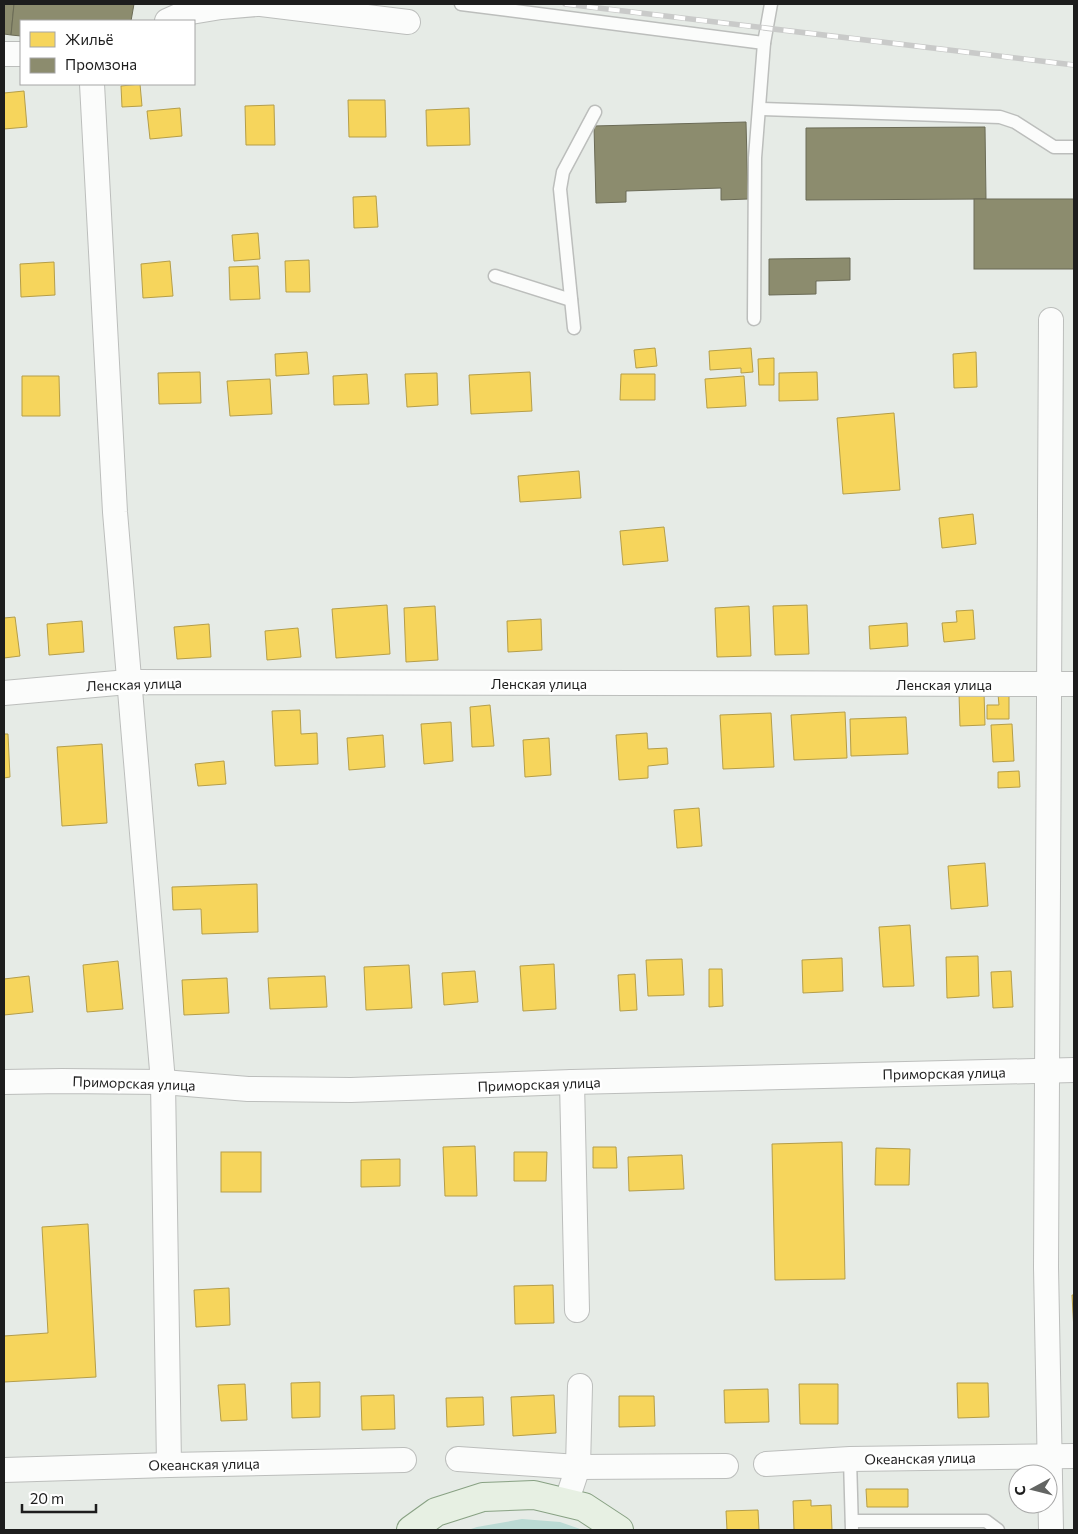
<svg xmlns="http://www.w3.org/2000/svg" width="1078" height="1534" font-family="Commissioner,sans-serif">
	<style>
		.forest { fill: #bbdad4 }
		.homes { fill: #f6d55c; stroke: #b59e49 }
		.industry { fill: #8c8c6e; stroke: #6b6b56 }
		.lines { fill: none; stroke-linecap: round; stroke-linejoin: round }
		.service-casing { stroke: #bcbebc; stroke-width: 15 }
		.minor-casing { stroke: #bcbebc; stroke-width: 26 }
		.primary-casing { stroke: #88a183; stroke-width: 30 }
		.service { stroke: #fbfcfb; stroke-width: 12 }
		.minor { stroke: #fbfcfb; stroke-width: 24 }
		.primary { stroke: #e7f0e3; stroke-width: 28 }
		.rail-casing { stroke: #c9cac9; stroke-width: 5.5 }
		.rail { stroke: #fff; stroke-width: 4; stroke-dasharray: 11; stroke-linecap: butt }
		.labels { text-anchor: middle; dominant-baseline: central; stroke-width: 5; stroke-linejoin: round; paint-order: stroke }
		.street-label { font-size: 14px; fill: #1d1d1d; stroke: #fff }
	</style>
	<rect width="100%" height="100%" fill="#e6ebe6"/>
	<!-- forest -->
	<polygon class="forest" points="522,1519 560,1522 583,1530 468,1530 477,1527"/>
	<!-- homes -->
	<g class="homes">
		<polygon points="140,84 142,106 122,107 121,86"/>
		<polygon points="24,91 27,127 4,129 4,93"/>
		<polygon points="348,100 385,100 386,137 349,137"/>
		<polygon points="274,105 275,145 246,145 245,106"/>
		<polygon points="180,108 182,136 150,139 147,111"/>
		<polygon points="469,108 470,145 427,146 426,110"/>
		<polygon points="376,196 378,227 354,228 353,197"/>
		<polygon points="258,233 260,259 234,261 232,235"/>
		<polygon points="309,260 310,292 286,292 285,261"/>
		<polygon points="170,261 173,296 143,298 141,264"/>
		<polygon points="54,262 55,295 21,297 20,264"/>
		<polygon points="258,266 260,299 230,300 229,267"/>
		<polygon points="655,348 657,366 636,368 634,350"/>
		<polygon points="751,348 753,372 741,373 741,368 710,370 709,351"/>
		<polygon points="307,352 309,374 276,376 275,354"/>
		<polygon points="976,352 977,387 954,388 953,354"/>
		<polygon points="774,358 774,385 759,385 758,359"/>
		<polygon points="200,372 201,403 159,404 158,373"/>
		<polygon points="530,372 532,411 471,414 469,375"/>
		<polygon points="817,372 818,400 779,401 779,373"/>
		<polygon points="437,373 438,405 407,407 405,374"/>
		<polygon points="367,374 369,404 334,405 333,376"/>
		<polygon points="621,374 655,374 655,400 620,400"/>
		<polygon points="22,376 59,376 60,416 22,416"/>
		<polygon points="744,376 746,406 707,408 705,379"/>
		<polygon points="270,379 272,414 230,416 227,381"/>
		<polygon points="894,413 900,490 843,494 837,418"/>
		<polygon points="579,471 581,498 520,502 518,476"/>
		<polygon points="973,514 976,544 942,548 939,518"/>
		<polygon points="664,527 668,561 623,565 620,531"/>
		<polygon points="387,605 390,654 336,658 332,609"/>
		<polygon points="807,605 809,654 775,655 773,606"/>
		<polygon points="435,606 438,660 406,662 404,608"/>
		<polygon points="749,606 751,656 717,657 715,608"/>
		<polygon points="973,610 975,639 944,642 942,623 957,622 956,611"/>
		<polygon points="15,617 20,656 4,658 4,618"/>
		<polygon points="541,619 542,650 508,652 507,621"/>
		<polygon points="82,621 84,652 49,655 47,624"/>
		<polygon points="907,623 908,646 870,649 869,626"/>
		<polygon points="209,624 211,657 177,659 174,627"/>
		<polygon points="298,628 301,657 267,660 265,631"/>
		<polygon points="984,693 985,725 960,726 959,694"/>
		<polygon points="998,694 1009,694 1009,719 987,719 987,705 999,705"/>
		<polygon points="490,705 494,746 472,747 470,707"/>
		<polygon points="300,710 301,734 317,733 318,764 275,766 272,711"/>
		<polygon points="845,712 847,758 794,760 791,715"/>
		<polygon points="771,713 774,767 723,769 720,715"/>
		<polygon points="906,717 908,754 851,756 850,719"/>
		<polygon points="451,722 453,761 424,764 421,724"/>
		<polygon points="1012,724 1014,761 993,762 991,725"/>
		<polygon points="647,733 648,749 667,748 668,764 648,766 648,778 619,780 616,735"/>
		<polygon points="4,734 8,734 10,777 4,778"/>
		<polygon points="383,735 385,767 349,770 347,738"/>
		<polygon points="549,738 551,775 525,777 523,740"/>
		<polygon points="102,744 107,823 62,826 57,747"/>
		<polygon points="224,761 226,784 198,786 195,764"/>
		<polygon points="1019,771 1020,787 998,788 998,772"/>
		<polygon points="699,808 702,846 677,848 674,810"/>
		<polygon points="985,863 988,906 951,909 948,866"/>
		<polygon points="257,884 258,932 202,934 201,909 173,910 172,887"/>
		<polygon points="910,925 914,986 883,987 879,927"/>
		<polygon points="978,956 979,996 947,998 946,957"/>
		<polygon points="842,958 843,991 803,993 802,960"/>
		<polygon points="682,959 684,995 648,996 646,960"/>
		<polygon points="118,961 123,1009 87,1012 83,965"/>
		<polygon points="554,964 556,1009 523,1011 520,966"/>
		<polygon points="409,965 412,1008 366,1010 364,967"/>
		<polygon points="709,969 722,969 723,1006 709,1007"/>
		<polygon points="475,971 478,1002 444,1005 442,973"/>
		<polygon points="1011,971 1013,1007 993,1008 991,972"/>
		<polygon points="635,974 637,1010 620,1011 618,975"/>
		<polygon points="29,976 33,1012 4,1015 4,979"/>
		<polygon points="325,976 327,1007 270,1009 268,978"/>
		<polygon points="227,978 229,1013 184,1015 182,980"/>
		<polygon points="842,1142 845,1279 775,1280 772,1144"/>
		<polygon points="475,1146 477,1196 445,1196 443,1147"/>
		<polygon points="593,1147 616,1147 617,1168 593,1168"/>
		<polygon points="876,1148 910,1149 909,1185 875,1185"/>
		<rect x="221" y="1152" width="40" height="40"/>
		<polygon points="514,1152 547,1152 546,1181 514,1181"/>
		<polygon points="682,1155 684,1189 629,1191 628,1157"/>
		<polygon points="400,1159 400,1186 361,1187 361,1160"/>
		<polygon points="88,1224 96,1377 4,1382 4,1336 48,1333 42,1227"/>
		<polygon points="553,1285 554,1323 515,1324 514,1286"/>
		<polygon points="229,1288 230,1325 196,1327 194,1290"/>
		<polygon points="1072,1295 1074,1295 1074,1331"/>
		<polygon points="320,1382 320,1417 292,1418 291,1383"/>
		<polygon points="957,1383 988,1383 989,1417 958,1418"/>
		<polygon points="245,1384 247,1420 221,1421 218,1385"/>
		<polygon points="799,1384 838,1384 838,1424 800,1424"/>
		<polygon points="768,1389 769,1422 725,1423 724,1390"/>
		<polygon points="394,1395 395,1429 362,1430 361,1396"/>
		<polygon points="554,1395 556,1433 513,1436 511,1397"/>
		<polygon points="619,1396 654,1396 655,1426 619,1427"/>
		<polygon points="483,1397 484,1425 447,1427 446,1398"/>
		<polygon points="866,1489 908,1489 908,1507 867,1507"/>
		<polygon points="811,1500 811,1506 831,1505 832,1530 794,1530 793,1501"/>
		<polygon points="758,1510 759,1530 727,1530 726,1511"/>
	</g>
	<!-- industry -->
	<g class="industry">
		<polygon points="4,4 14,4 11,35 4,34"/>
		<polygon points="14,4 134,4 131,21 21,21 21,36 11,35"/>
		<polygon points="746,122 748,199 721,200 721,188 626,191 626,202 596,203 594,126"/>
		<polygon points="985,127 986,199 806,200 806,128"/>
		<rect x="974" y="199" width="100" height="70"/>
		<polygon points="850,258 850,280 816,281 816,294 769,295 769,259"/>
	</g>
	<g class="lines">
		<defs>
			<g id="service">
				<polyline points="461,4 764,43"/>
				<polyline points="760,109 1000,117 1015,122 1054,147 1074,147"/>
				<polyline points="495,276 571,300"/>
				<polyline points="754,319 755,158 764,43 771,4"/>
				<polyline points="574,328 560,189 563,172 595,112"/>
				<polyline points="850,1459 852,1530"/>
				<polyline points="852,1521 986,1521 998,1530"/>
			</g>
			<g id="minor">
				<polyline points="261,4 408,22"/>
				<polyline points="167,21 185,13 221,7 257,4"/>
				<polyline points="4,54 21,54"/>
				<polyline points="92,84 115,512 163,1082 169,1465"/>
				<polyline points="1051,320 1046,1267 1051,1530"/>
				<polyline points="4,693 128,682 1074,684"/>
				<polyline points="4,1082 62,1081 163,1082 248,1089 351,1090 572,1082 1074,1070"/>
				<polyline points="572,1082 577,1310"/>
				<polyline points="458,1459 578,1467 726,1466"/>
				<polyline points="766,1464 850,1459 1074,1456"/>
				<polyline points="4,1470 169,1465 404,1460"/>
				<polyline points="566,1503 578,1467 580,1386"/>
			</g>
			<polyline id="primary" points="411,1530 436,1512 483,1497 534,1495 584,1507 619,1530"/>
		</defs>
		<!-- service casing -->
		<use href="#service" class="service-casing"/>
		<!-- minor casing -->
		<use href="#minor" class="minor-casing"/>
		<!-- primary casing -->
		<use href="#primary" class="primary-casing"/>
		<!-- service -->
		<use href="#service" class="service"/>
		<!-- minor -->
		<use href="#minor" class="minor"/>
		<!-- primary -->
		<use href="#primary" class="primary"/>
		<defs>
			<polyline id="rail" points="565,4 1074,65"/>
		</defs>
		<!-- rail casing -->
		<use href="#rail" class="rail-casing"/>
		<!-- rail -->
		<use href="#rail" class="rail"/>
	</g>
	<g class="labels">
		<!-- street labels -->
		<g class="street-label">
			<text x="539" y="683">Ленская улица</text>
			<text transform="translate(134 684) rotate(-2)">Ленская улица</text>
			<text x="944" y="684">Ленская улица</text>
			<text transform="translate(944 1073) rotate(-1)">Приморская улица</text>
			<text transform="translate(134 1083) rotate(2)">Приморская улица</text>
			<text transform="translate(539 1084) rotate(-2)">Приморская улица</text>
			<text transform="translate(920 1458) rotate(-1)">Океанская улица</text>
			<text transform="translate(204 1464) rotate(-1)">Океанская улица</text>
		</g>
	</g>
	<!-- border -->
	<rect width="1078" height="1534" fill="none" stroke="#1d1d1d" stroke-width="10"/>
	<!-- legend -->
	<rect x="20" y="20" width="175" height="65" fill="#ffffff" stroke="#a5a5a5"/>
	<rect x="30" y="32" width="25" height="15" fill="#f6d55c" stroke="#a5a5a5"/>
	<text x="65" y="45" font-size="15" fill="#1d1d1d">Жильё</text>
	<rect x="30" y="58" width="25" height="15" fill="#8c8c6e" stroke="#a5a5a5"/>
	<text x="65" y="70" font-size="15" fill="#1d1d1d">Промзона</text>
	<!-- north arrow -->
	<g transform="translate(1033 1489) rotate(263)"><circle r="24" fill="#ffffff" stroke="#a5a5a5"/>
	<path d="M0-4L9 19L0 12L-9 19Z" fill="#636563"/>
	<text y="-8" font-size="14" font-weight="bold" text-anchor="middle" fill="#1d1d1d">С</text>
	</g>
	<!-- scale -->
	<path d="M22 1504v8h74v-8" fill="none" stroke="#1d1d1d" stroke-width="2.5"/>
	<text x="30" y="1504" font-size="15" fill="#1d1d1d" stroke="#ffffff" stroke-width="4" paint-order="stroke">20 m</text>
</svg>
